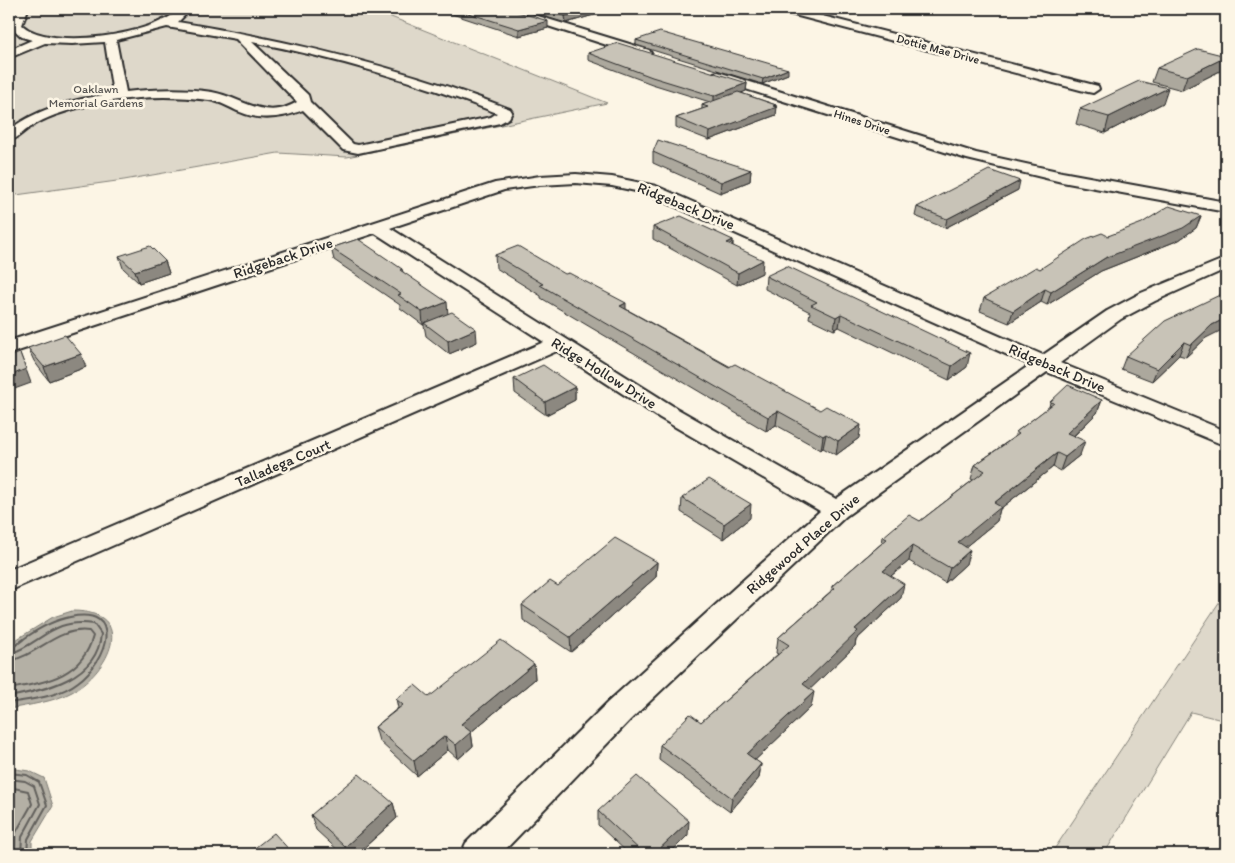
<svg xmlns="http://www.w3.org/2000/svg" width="1235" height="863" font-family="Itim,sans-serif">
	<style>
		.green { fill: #ded8ca; stroke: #84827a }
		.water { fill: #b4b0a5; stroke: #7d7b74 }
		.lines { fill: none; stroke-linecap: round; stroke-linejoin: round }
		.shore { stroke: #62605c; stroke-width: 2 }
		.minor-casing { stroke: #2b2b2b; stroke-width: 4 }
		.minor { fill: #fcf5e5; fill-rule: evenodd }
		.wall { fill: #aca89d; stroke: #2b2b2b }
		.shaded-wall { fill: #8c8880; stroke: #2b2b2b }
		.building { fill: #c8c3b7; stroke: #2b2b2b }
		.labels { text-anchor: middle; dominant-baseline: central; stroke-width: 5; stroke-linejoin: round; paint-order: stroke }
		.far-street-label { font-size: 12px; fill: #2b2b2b; stroke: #fcf5e5 }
		.far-park-label { font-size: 12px; fill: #585653; stroke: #fcf5e5 }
		.street-label { font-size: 15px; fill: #2b2b2b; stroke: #fcf5e5 }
	</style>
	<rect width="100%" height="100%" fill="#fcf5e5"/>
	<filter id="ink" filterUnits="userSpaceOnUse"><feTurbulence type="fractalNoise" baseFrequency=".02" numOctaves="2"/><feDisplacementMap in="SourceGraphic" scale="10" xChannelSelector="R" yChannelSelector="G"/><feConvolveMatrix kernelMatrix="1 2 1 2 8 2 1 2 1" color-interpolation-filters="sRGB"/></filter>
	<g filter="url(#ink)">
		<!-- green -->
		<g class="green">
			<polygon points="9,9 371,9 607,103 347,157 278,153 124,180 9,196"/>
			<polygon points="1226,592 1226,721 1191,712 1104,854 1051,854"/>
		</g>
		<!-- water -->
		<g class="water">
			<path d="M72,611C139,611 109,672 72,692C54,702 28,705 9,709V644L53,617Z"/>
			<polygon points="9,768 29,771 44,778 53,806 32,841 32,854 9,854"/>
		</g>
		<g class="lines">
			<!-- shore -->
			<g class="shore">
				<path d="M9,648C16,646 20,642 25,638C38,629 54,620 70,617C125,606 107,661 78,682C59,697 32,699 9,703"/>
				<path d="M9,654C42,644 51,617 94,624L101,634C98,679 44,690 9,697"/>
				<path d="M9,661C39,655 56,627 89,631L93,636C82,677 46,682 9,689"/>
				<polyline points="9,773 27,775 39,782 47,805 28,839 27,854"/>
				<polyline points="9,779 25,781 34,786 40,804 22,837 21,854"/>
				<polyline points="9,787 28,791 32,804 15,834 14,854"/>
			</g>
			<defs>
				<g id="minor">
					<path d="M18,9H28L22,25C51,51 154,35 180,9H191L178,22C292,41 402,67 510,109L512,112L509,118L500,123L358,153L343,150L303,110C283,118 260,121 240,112C230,108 220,101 209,100C158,93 103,98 55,115C47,118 38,122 31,127C23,131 18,139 9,141V130C38,108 77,98 113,94L105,42L72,44L45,43L9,58V50L32,40L22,37L10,26ZM167,27L236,39L297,102C265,122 242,97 212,92C184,88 154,89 126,92L116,40ZM252,42C336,58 418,82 497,113L491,117L358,145L353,144L310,102L308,95Z"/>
					<polygon points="500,9 515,9 649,50 651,53 645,57 641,56 501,11"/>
					<polygon points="778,9 795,9 1098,86 1099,89 1093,93 1088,92 779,11"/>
					<polygon points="718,72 976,153 1062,172 1226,202 1226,212 1062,182 967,159 714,79 712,76 714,73"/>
					<path d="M576,174L612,177L656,186L1043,355L1107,311L1141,293L1226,258V269L1155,301L1121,319L1060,363L1226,431V446L1047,372L846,516L630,720L501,854H461L466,843L608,702L820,511L660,418L557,351L9,591V570L544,342L375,233L9,354V341L495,183L540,176ZM576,183L612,186L645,193L1030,365L836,499L676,408L390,228L504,190L540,185Z"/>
				</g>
			</defs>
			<!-- minor casing -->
			<use href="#minor" class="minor-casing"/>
			<!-- minor -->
			<use href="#minor" class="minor"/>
		</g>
		<!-- wall -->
		<g class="wall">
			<polygon points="446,9 508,9 548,28 519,36 446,12"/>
			<polygon points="520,9 604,9 604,12 566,23"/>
			<polygon points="636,40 788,74 762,84 636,45"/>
			<polygon points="588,53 747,83 746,91 741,93 776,105 776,115 709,140 676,127 676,118 702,109 702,105 710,102 652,84 588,60"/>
			<polygon points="1157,68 1222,70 1182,90 1152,82"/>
			<polygon points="1163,103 1105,133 1076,124 1080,109"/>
			<polygon points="653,152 751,170 750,181 720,193 653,163"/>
			<polygon points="1018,190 945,228 915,216 917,207"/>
			<polygon points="1201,216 1196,228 1179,240 1101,271 1047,305 1041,302 1009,323 980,311 984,298 1040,269 1108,236"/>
			<polygon points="653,227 733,240 733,246 762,273 737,285 653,239"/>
			<polygon points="331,248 402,269 403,272 448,314 477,342 449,354 426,336 424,325 423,325 400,308 400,305 334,260"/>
			<polygon points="495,255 626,309 859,438 836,455 823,448 821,450 776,425 766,431 541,298 541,296 496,268"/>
			<polygon points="119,256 165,261 169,273 139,283 123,268"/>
			<polygon points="766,276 967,367 949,380 839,327 834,330 809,318 810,312 765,289"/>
			<polygon points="1226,292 1206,338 1186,357 1179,355 1152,381 1121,369 1126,356"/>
			<polygon points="28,348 86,367 49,381 34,361"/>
			<polygon points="514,379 575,387 575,400 546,415 515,393"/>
			<polygon points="1102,400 1097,413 1074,436 1080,455 1060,471 1053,467 1000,509 997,521 965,547 966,564 945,583 909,561 891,576 901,598 856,640 855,646 810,689 811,707 755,760 761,764 759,778 730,812 659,760 660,745 701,722 778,654 776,653 778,638 831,591 832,586 882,543 883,537 920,521 973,480 971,479 975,465 1014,437 1016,432 1049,407 1050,402"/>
			<polygon points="682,498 750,518 723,539 681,512"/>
			<polygon points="657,562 656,577 571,652 523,620 522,605"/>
			<polygon points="534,664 535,679 471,732 473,746 458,759 448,750 417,776 379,741 375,727 398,708 396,699 429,697"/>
			<polygon points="393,803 397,818 357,854 342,854 316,830 311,815"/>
			<polygon points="598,811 688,835 669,854 629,854 598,825"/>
		</g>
		<!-- shaded-wall -->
		<g class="shaded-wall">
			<polygon points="592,9 604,9 604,12 566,23 565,16"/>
			<polygon points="548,21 548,28 519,36 519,29"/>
			<polygon points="1226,57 1226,60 1222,70 1182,90 1187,76"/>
			<polygon points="788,69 788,74 762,84 763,79"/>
			<polygon points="747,83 746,91 714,104 714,96"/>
			<polygon points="1168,88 1163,103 1105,133 1109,117"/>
			<polygon points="776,105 776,108 777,107 776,115 709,140 710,132"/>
			<polygon points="751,170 750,181 720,193 721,182"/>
			<polygon points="1020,181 1018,190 945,228 947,219"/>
			<polygon points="1201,216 1196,228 1179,240 1101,271 1047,305 1051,292 1105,258"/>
			<polygon points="733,240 732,253 727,243"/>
			<polygon points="763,260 762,273 737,285 738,273"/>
			<polygon points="165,261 169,273 139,283 135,271"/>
			<polygon points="1045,289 1041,302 1009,323 1013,311"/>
			<polygon points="447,302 448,315 424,323 424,325 423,325 422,312"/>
			<polygon points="626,303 626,316 620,306"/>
			<polygon points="841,314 839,327 834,330 836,317"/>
			<polygon points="1226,318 1226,328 1206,338 1186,357 1191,345 1212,325"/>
			<polygon points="476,329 477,342 449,354 448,341"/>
			<polygon points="1184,342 1179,355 1152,381 1157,369"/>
			<polygon points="20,353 31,383 9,391 9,376"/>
			<polygon points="970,353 967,367 949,380 952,366"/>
			<polygon points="81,354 86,367 49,381 44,367"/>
			<polygon points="575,387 575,400 546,415 545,402"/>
			<polygon points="1102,400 1097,413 1063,446 1067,433"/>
			<polygon points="778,411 776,425 766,431 768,417"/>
			<polygon points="861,425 859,438 836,455 838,441"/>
			<polygon points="826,434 823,448 821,450 823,436"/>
			<polygon points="1085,441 1080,455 1060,471 1065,457"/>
			<polygon points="1057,453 1053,467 1000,509 997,521 953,557 958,542 994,503"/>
			<polygon points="751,504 750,518 723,539 724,524"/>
			<polygon points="912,546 909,561 880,585 883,571"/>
			<polygon points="970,550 966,564 945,583 950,568"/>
			<polygon points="657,562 656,577 571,652 570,637"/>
			<polygon points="904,584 901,598 856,640 855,646 800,699 803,684 855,629"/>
			<polygon points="534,664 535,679 471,732 473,746 458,759 456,745 461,724"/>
			<polygon points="814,692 811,707 746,769 747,754"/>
			<polygon points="445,736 448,750 417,776 414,761"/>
			<polygon points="761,764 759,778 730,812 732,798"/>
			<polygon points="393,803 397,818 357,854 347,854 345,847"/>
			<polygon points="689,821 688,835 669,854 654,854"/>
		</g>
		<!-- building -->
		<g class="building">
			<polygon points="455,9 508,9 548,21 519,29"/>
			<polygon points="541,9 592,9 565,16"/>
			<polygon points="660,32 788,69 763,79 636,40"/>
			<polygon points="618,43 747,83 714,96 652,77 588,53"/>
			<polygon points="1198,49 1226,56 1226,57 1187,76 1157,68"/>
			<polygon points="1139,81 1168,88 1109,117 1080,109"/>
			<polygon points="738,92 776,105 773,106 777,107 710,132 676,118 708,107 702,105"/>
			<polygon points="658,140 751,170 721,182 653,152"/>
			<polygon points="989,170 1020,181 947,219 917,207"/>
			<polygon points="1169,206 1201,216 1183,228 1105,258 1051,292 1045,289 1013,311 984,298 1036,267 1040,269 1086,239 1102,233 1108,236 1142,223"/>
			<polygon points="681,216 733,240 727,243 763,260 738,273 653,227"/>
			<polygon points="358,239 402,269 400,270 447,302 422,312 398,295 401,294 331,248"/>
			<polygon points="150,246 165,261 135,271 119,256"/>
			<polygon points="518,246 565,274 569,273 626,303 620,306 729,367 735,364 820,410 826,406 861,425 838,441 826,434 823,436 778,411 768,417 540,285 543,284 495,255"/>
			<polygon points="787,266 970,353 952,366 841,314 836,317 811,305 817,302 766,276"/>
			<polygon points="1226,292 1226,318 1212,325 1191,345 1184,342 1157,369 1126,356 1165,321"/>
			<polygon points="452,312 476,329 448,341 424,323"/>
			<polygon points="65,335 81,354 44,367 28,348"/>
			<polygon points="20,353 26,369 9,376 9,357"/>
			<polygon points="543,365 575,387 545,402 514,379"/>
			<polygon points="1068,385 1102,400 1067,433 1085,441 1065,457 1057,453 994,503 1001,507 958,542 970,550 950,568 912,546 883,571 904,584 855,629 858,631 803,684 814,692 747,754 761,764 732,798 660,745 690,714 701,722 789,645 778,638 835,588 832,586 887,539 883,537 909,515 920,521 985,471 975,465 1019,434 1016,432 1054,403 1050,402"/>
			<polygon points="709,479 751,504 724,524 682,498"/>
			<polygon points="615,538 657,562 570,637 522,605 550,581 558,586"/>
			<polygon points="501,640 534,664 461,724 471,732 456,745 445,736 414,761 375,727 403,705 396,699 415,685 429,697"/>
			<polygon points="359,774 393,803 345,847 311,815"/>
			<polygon points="637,776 689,821 654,854 644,854 598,811"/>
			<polygon points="274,833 293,854 247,854"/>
		</g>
	</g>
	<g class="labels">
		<!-- far-street labels -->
		<g class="far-street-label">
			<text transform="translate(938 49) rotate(15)">Dottie Mae Drive</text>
			<text transform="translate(862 122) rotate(18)">Hines Drive</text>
		</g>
		<!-- far-park labels -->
		<g class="far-park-label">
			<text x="96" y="89">Oaklawn<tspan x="96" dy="14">Memorial Gardens</tspan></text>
		</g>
		<!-- street labels -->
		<g class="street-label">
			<text transform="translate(686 206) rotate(22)">Ridgeback Drive</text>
			<text transform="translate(283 258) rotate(-18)">Ridgeback Drive</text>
			<text transform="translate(1057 368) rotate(23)">Ridgeback Drive</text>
			<text transform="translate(604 373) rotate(32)">Ridge Hollow Drive</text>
			<text transform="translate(283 463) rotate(-23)">Talladega Court</text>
			<text transform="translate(803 544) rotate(-41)">Ridgewood Place Drive</text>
		</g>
	</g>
	<!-- margin -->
	<rect width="1235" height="863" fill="none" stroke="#fcf5e5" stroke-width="30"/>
	<rect x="15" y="15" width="1205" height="833" fill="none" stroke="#2b2b2b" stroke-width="2" filter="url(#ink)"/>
</svg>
